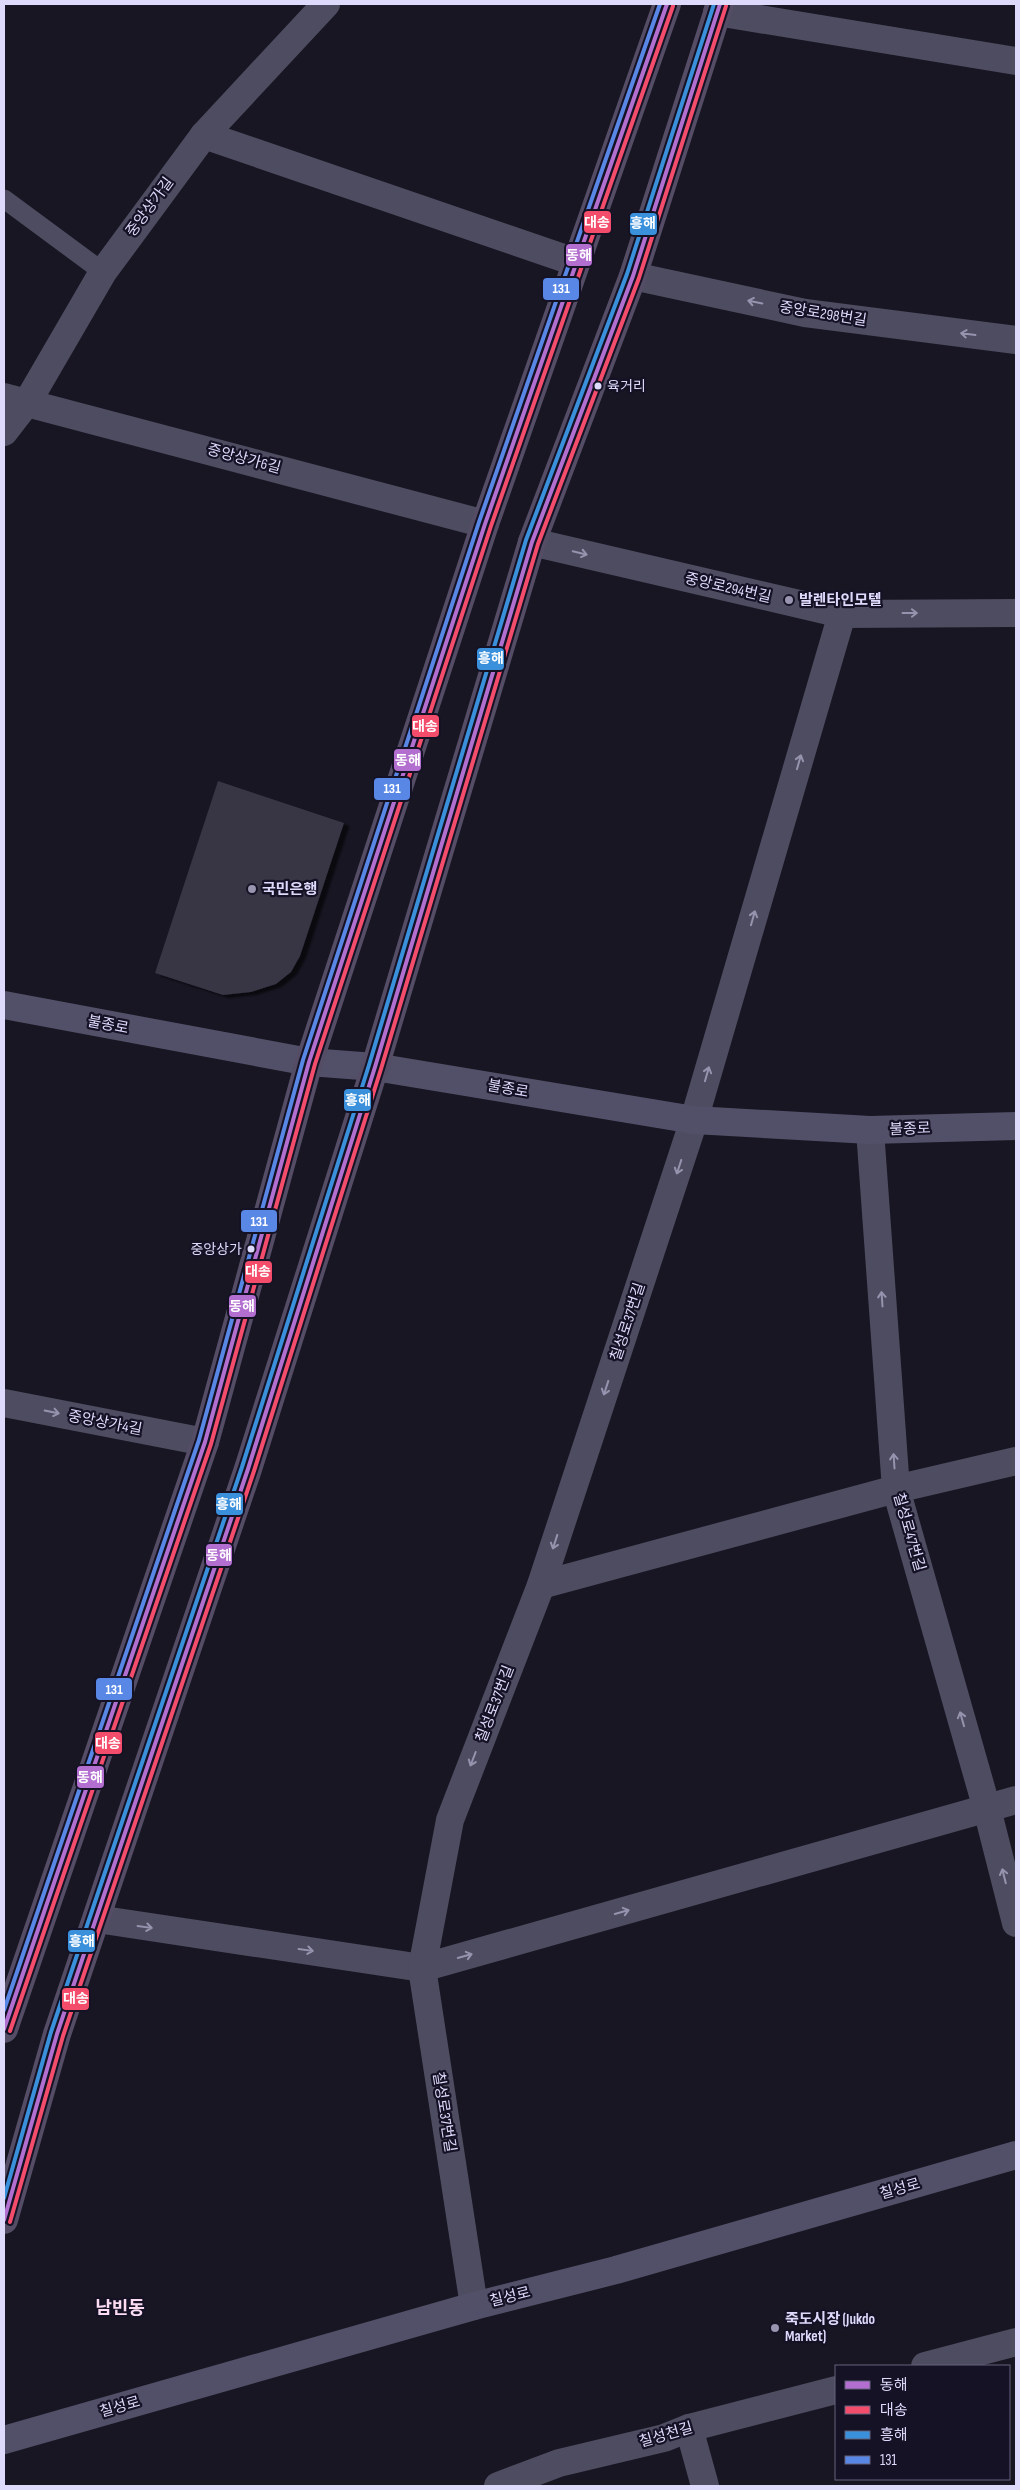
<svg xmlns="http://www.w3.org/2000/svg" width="1020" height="2490" font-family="'Sofia Sans Condensed','Noto Sans KR',sans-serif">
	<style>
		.building { fill: #373444; filter: url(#shadow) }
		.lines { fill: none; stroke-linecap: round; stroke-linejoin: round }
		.lane { stroke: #4d4c61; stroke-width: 19 }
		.street { stroke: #4d4c61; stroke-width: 28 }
		.secondary { stroke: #515068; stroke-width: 28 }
		.primary { stroke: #554d66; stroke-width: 28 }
		.bus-1-casing { stroke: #151226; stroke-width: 8 }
		.bus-2-casing { stroke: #151226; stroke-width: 8 }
		.bus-3-casing { stroke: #151226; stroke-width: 8 }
		.bus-4-casing { stroke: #151226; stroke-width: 8 }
		.bus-1 { stroke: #b36fd0; stroke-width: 4 }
		.bus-2 { stroke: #f44d6c; stroke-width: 4 }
		.bus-3 { stroke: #3a90db; stroke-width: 4 }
		.bus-4 { stroke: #5887e6; stroke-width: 4 }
		.oneway { stroke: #9693ae }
		.bus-dot { fill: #dedafc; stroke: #151226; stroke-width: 2 }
		.poi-dot { fill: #9995b0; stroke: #151226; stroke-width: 2 }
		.labels { text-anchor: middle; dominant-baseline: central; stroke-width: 4.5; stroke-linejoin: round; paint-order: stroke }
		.bus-label { font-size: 14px; fill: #dedafc; stroke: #151226; text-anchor: start }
		.street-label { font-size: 15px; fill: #dedafc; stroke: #151226 }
		.poi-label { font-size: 15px; font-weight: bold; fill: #dedafc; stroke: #151226; text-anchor: start }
		.quarter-label { font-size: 18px; font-weight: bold; fill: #fcdcf1; stroke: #151226 }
		.line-badge { stroke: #151226; stroke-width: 2 }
		.badge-label { font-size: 14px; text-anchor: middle; font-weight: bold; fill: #fff }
	</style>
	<defs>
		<filter id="shadow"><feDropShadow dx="5.5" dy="3" stdDeviation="1" flood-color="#0009"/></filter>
	</defs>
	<rect width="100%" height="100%" fill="#181622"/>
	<!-- building -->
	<polygon class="building" points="218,781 344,823 300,956 291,972 276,984 251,992 223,995 155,973"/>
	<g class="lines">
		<!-- lane -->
		<polyline class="lane" points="4,199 103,272"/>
		<!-- street -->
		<g class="street">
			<polyline points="717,12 1016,61"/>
			<polyline points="204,135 575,262"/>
			<polyline points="633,276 805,313 1016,340"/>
			<polyline points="4,397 485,524"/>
			<polyline points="4,432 28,401 103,272 204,135 326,4"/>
			<polyline points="532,542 842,614 1016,613"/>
			<polyline points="870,1130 896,1489 987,1809 1016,1923"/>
			<polyline points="4,1403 205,1442"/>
			<polyline points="541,1585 896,1489 1016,1461"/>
			<polyline points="97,1919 422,1968 1016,1800"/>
			<polyline points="474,2306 422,1968 450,1820 541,1585 694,1120 842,614"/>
			<polyline points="925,2366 1016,2342"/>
			<polyline points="689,2428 705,2486"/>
			<polyline points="498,2486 559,2463 664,2438 689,2428 836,2390"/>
		</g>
		<!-- secondary -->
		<g class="secondary">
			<polyline points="4,1005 309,1062 375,1067 694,1120 870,1130 1016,1126"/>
			<polyline points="4,2440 474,2306 616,2270 1016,2155"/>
		</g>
		<!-- primary -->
		<g class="primary">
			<polyline points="4,2029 205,1442 309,1062 485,524 667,4"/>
			<polyline points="4,2220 57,2034 248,1469 375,1067 532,542 633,276 720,4"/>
		</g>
		<defs>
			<g id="bus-1">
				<polyline points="4,2029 205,1442 309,1062 485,524 667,4"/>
				<polyline points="4,2220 57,2034 248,1469 375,1067 532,542 633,276 720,4"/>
			</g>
			<g id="bus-2">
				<polyline points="10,2031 211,1444 315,1064 491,526 673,6"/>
				<polyline points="10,2222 63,2036 254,1471 381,1069 538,544 639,278 726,6"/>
			</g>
			<polyline id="bus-3" points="4,2198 51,2032 242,1467 369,1065 526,540 627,274 714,4"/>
			<polyline id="bus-4" points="4,2010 199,1440 303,1060 479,522 660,4"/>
		</defs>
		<!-- bus-1 casing -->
		<use href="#bus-1" class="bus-1-casing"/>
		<!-- bus-2 casing -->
		<use href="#bus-2" class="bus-2-casing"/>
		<!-- bus-3 casing -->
		<use href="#bus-3" class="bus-3-casing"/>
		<!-- bus-4 casing -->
		<use href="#bus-4" class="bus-4-casing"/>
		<!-- bus-1 -->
		<use href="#bus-1" class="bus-1"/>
		<!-- bus-2 -->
		<use href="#bus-2" class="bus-2"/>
		<!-- bus-3 -->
		<use href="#bus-3" class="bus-3"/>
		<!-- bus-4 -->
		<use href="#bus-4" class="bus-4"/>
	</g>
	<!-- one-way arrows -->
	<defs><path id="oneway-shaft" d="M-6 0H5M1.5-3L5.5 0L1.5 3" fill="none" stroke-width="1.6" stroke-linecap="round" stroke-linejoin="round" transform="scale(1.25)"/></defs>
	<g class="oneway">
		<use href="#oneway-shaft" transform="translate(755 302) rotate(-168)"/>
		<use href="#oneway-shaft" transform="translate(968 334) rotate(-173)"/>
		<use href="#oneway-shaft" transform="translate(580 553) rotate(13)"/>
		<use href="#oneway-shaft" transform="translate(910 613)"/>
		<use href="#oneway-shaft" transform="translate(799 762) rotate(-74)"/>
		<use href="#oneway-shaft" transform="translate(753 918) rotate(-74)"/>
		<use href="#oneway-shaft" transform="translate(707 1074) rotate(-74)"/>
		<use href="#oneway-shaft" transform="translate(679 1167) rotate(108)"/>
		<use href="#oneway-shaft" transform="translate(882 1299) rotate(-94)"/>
		<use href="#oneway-shaft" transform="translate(606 1388) rotate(108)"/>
		<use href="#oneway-shaft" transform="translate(52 1412) rotate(11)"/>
		<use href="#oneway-shaft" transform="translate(894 1461) rotate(-94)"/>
		<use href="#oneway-shaft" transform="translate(555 1542) rotate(108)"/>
		<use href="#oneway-shaft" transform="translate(962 1719) rotate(-106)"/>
		<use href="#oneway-shaft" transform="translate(473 1759) rotate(111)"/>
		<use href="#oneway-shaft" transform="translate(1004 1876) rotate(-104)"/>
		<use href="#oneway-shaft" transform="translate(622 1912) rotate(-16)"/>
		<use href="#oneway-shaft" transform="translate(145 1927) rotate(8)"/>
		<use href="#oneway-shaft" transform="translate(306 1950) rotate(8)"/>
		<use href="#oneway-shaft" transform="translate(465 1956) rotate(-16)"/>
	</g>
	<!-- markers -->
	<g class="bus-dot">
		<circle cx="598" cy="386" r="4.5"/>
		<circle cx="251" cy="1249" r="4.5"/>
	</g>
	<g class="poi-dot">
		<circle cx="789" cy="600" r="5"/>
		<circle cx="252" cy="889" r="5"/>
		<circle cx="775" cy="2328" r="5"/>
	</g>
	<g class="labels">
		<!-- bus labels -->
		<g class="bus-label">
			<text x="607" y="386">육거리</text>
			<text x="242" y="1249" text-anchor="end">중앙상가</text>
		</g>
		<!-- street labels -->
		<g class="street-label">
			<text transform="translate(150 207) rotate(-54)">중앙상가길</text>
			<text transform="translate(823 314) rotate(9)">중앙로298번길</text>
			<text transform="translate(244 459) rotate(15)">중앙상가6길</text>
			<text transform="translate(728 588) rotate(13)">중앙로294번길</text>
			<text transform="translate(108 1025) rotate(11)">불종로</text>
			<text transform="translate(508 1089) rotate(10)">불종로</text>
			<text transform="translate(910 1129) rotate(-2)">불종로</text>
			<text transform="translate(628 1322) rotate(-72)">칠성로37번길</text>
			<text transform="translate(105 1423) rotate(11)">중앙상가4길</text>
			<text transform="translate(909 1532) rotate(74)">칠성로47번길</text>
			<text transform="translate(495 1704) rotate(-69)">칠성로37번길</text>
			<text transform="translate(444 2112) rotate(81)">칠성로37번길</text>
			<text transform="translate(900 2189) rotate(-16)">칠성로</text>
			<text transform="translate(510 2297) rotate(-14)">칠성로</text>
			<text transform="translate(120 2407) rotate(-16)">칠성로</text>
			<text transform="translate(666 2435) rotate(-16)">칠성천길</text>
		</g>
		<!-- poi labels -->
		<g class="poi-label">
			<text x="799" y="600">발렌타인모텔</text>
			<text x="262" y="889">국민은행</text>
			<text x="785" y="2319">죽도시장 (Jukdo<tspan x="785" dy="17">Market)</tspan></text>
		</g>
		<!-- quarter labels -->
		<g class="quarter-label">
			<text x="120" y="2308">남빈동</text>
		</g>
	</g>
	<g class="line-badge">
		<rect x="583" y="210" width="29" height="24" rx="5" fill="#f44d6c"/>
		<rect x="629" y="212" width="29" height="24" rx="5" fill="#3a90db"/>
		<rect x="565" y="243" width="28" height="24" rx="5" fill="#b36fd0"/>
		<rect x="542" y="277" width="38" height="24" rx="5" fill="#5887e6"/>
		<rect x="476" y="647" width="29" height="24" rx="5" fill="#3a90db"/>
		<rect x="411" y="714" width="29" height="24" rx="5" fill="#f44d6c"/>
		<rect x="393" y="748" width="29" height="24" rx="5" fill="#b36fd0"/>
		<rect x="373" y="777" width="38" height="24" rx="5" fill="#5887e6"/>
		<rect x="343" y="1088" width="29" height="24" rx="5" fill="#3a90db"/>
		<rect x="240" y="1209" width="38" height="24" rx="5" fill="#5887e6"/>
		<rect x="244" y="1260" width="29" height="24" rx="5" fill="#f44d6c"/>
		<rect x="228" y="1294" width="29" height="24" rx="5" fill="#b36fd0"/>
		<rect x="215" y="1492" width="29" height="24" rx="5" fill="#3a90db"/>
		<rect x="205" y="1543" width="28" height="24" rx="5" fill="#b36fd0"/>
		<rect x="95" y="1677" width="38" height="24" rx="5" fill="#5887e6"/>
		<rect x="94" y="1731" width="29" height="24" rx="5" fill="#f44d6c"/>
		<rect x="76" y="1765" width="29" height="24" rx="5" fill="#b36fd0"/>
		<rect x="67" y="1929" width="29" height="24" rx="5" fill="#3a90db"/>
		<rect x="61" y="1987" width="29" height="24" rx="5" fill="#f44d6c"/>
	</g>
	<g class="badge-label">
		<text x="597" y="227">대송</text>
		<text x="643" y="228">흥해</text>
		<text x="579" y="260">동해</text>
		<text x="561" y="293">131</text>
		<text x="491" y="663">흥해</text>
		<text x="425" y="731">대송</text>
		<text x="408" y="765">동해</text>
		<text x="392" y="793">131</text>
		<text x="358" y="1105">흥해</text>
		<text x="259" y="1226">131</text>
		<text x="258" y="1276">대송</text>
		<text x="242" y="1311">동해</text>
		<text x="229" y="1509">흥해</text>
		<text x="219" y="1560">동해</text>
		<text x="114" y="1694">131</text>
		<text x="108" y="1748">대송</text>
		<text x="90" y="1782">동해</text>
		<text x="82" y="1946">흥해</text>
		<text x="76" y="2003">대송</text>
	</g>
	<!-- border -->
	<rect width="1020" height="2490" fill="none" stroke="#dedafc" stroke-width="10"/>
	<!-- legend -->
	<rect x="835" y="2365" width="175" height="115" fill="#151226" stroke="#65627c"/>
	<rect x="845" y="2381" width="25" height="8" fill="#b36fd0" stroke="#65627c"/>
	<text x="880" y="2390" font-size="15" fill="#dedafc">동해</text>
	<rect x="845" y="2406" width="25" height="8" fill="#f44d6c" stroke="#65627c"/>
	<text x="880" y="2415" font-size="15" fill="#dedafc">대송</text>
	<rect x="845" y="2431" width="25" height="8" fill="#3a90db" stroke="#65627c"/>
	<text x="880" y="2440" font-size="15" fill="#dedafc">흥해</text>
	<rect x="845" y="2456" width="25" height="8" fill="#5887e6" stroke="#65627c"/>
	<text x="880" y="2465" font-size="15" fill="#dedafc">131</text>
</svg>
